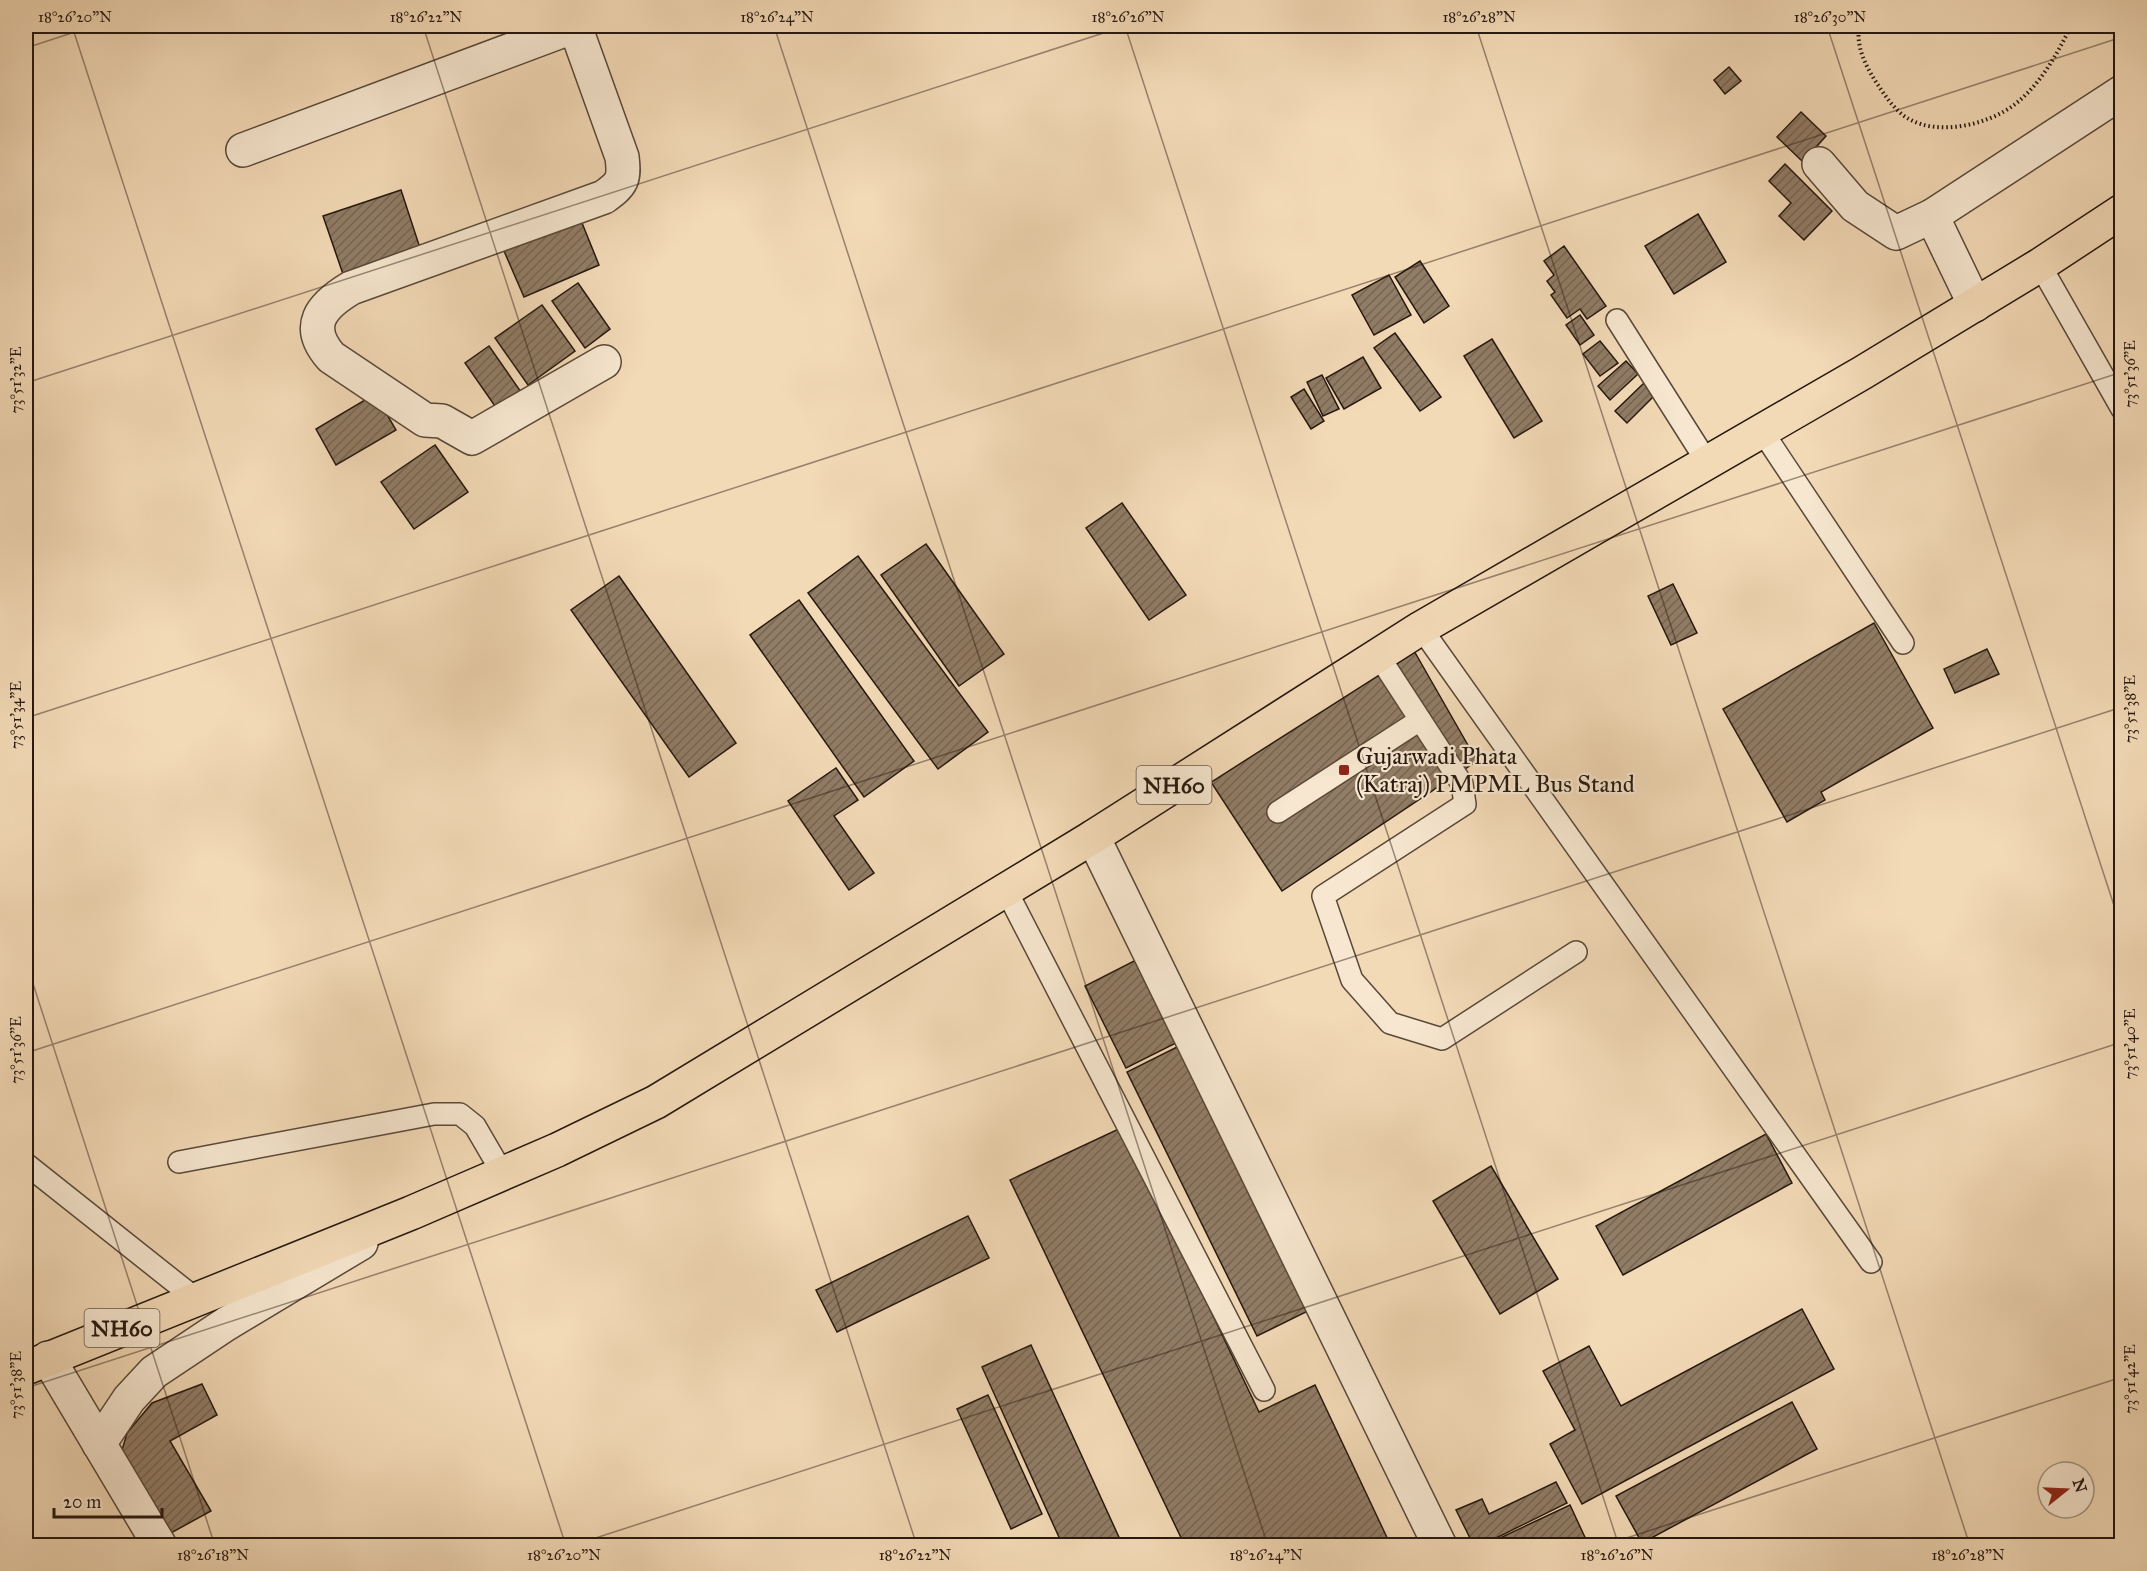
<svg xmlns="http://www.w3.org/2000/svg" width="2147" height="1571" font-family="'IM FELL Great Primer',serif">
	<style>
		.building { fill: url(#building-hatch); stroke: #26170f; stroke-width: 1.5 }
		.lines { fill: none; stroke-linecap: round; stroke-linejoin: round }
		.service-casing { stroke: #594839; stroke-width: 24 }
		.minor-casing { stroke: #594839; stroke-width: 36 }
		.tertiary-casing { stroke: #594839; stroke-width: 36 }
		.trunk-casing { stroke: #26170f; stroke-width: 36 }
		.path { stroke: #26170f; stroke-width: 4; stroke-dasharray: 1.5 3; stroke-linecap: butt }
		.service { stroke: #f7e7d0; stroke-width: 21 }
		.minor { stroke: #f7e7d0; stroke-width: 33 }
		.tertiary { stroke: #f7e7d0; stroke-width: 33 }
		.trunk { stroke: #f3dab7; stroke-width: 33 }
		.ticks { fill: none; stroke: #26170f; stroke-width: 1.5; stroke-opacity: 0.45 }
		.poi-dot { fill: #8f2418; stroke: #f7e7d0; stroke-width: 2 }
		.labels { text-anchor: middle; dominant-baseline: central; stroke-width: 4.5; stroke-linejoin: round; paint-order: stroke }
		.shield { fill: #f7e7d0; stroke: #655549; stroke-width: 1.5 }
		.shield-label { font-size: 22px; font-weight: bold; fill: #26170f }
		.poi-label { font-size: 24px; fill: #26170f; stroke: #f7e7d0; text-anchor: start }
		.neatline { fill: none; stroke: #26170f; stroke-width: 2 }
		.ticks-label { font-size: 15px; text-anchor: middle; fill: #26170f }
	</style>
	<defs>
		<pattern id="building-hatch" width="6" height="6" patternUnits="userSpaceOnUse" patternTransform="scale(1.5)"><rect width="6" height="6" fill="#917c66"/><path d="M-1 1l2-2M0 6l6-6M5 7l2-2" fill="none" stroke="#766552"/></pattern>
	</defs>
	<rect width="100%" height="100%" fill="#f3dab7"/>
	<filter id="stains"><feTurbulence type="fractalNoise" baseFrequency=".00333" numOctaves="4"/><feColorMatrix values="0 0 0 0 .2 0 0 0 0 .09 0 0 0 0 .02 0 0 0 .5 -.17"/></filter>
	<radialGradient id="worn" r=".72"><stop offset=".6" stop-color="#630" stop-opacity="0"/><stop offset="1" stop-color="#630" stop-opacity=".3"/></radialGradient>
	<!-- building -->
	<g class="building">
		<polygon points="1729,67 1741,81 1725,94 1714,80"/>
		<polygon points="1801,112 1826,136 1803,162 1777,137"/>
		<polygon points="1785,164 1832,211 1804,240 1779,216 1791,203 1769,181"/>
		<polygon points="401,190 420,248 343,274 323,216"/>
		<polygon points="1698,214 1726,262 1674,294 1645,246"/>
		<polygon points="580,218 599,265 524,297 504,251"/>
		<polygon points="1564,246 1606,306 1587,319 1580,309 1567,318 1551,295 1555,292 1547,281 1554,275 1544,261"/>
		<polygon points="1420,261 1449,306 1424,323 1395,277"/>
		<polygon points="1389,275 1411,315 1374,335 1352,295"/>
		<polygon points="578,283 610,329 585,348 552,301"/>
		<polygon points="542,305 575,351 528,385 495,338"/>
		<polygon points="1580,315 1594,335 1580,345 1566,325"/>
		<polygon points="1395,333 1441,397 1420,411 1374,348"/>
		<polygon points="1492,339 1542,421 1514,438 1464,356"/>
		<polygon points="1600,341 1618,363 1600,376 1583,354"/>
		<polygon points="489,346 521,392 497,409 465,363"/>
		<polygon points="1363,357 1381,388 1344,409 1326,378"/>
		<polygon points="1626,361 1638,374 1610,400 1598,386"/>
		<polygon points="1322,375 1339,409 1323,416 1307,382"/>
		<polygon points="1644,383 1655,395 1627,423 1615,411"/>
		<polygon points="1304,389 1324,421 1311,429 1291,397"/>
		<polygon points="375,394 396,430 336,465 316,429"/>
		<polygon points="435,445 468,492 414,529 381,482"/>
		<polygon points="1122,503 1186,595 1149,620 1086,528"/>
		<polygon points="926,544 1004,654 959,686 881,575"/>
		<polygon points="858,556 988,732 938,769 808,593"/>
		<polygon points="619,576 736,743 689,777 571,610"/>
		<polygon points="1673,584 1697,633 1671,645 1648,596"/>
		<polygon points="799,600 914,761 864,797 750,635"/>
		<polygon points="1874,623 1933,728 1821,792 1825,800 1787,822 1723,709"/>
		<polygon points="1413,649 1477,761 1282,891 1209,779"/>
		<polygon points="1987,649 1999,674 1955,693 1944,669"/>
		<polygon points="836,768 858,800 834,816 874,873 849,890 788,801"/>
		<polygon points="1138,959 1178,1042 1126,1068 1085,986"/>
		<polygon points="1179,1046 1310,1310 1257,1336 1127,1072"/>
		<polygon points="1123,1127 1259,1412 1315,1385 1391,1546 1185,1546 1010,1180"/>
		<polygon points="1766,1134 1792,1183 1623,1275 1596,1226"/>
		<polygon points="1491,1166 1558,1279 1500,1314 1433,1201"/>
		<polygon points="968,1216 989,1258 837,1332 816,1290"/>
		<polygon points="1802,1309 1834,1369 1582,1504 1550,1444 1575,1430 1543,1371 1589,1346 1621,1406"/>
		<polygon points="1031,1345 1123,1546 1063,1546 982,1367"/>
		<polygon points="202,1384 217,1415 170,1441 211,1511 169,1534 120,1457 127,1433 152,1403"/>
		<polygon points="988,1395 1042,1514 1011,1529 957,1409"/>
		<polygon points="1792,1402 1817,1449 1642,1543 1616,1496"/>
		<polygon points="1556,1482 1567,1503 1480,1546 1474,1546 1456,1510 1482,1499 1489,1514"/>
		<polygon points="1570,1505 1589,1546 1483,1546"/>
	</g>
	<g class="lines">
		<defs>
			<g id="service">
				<polyline points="2040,265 2122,409"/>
				<polyline points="1617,320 1707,462"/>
				<polyline points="1762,431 1903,643"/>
				<polyline points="1421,628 1871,1262"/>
				<polyline points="1378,655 1462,784 1465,804 1323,896 1352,980 1390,1023 1442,1039 1576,952"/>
				<polyline points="1278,812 1420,720"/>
				<polyline points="1006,890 1264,1390"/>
				<polyline points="179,1162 434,1114 460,1114 475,1126 503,1174"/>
				<polyline points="26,1164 196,1299"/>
			</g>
			<g id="minor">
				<path d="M575,26L622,157C625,180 622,184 604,197L351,288C321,306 304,326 331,357L425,420L442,421L472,438L604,362"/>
				<polyline points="243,150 575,26"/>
				<polyline points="1819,164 1855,206 1896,233 1932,216 1975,305"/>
				<polyline points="1932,216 2122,92"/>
				<polyline points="1093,837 1440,1546"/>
			</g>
			<g id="tertiary">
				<polyline points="48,1358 160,1546"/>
				<polyline points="99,1444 129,1399 154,1372 226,1324 361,1243"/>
			</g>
			<polyline id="trunk" points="26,1368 411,1213 557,1150 656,1102 1093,837 1421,628 1862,373 2040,265 2122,211"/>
		</defs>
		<!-- service casing -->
		<use href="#service" class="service-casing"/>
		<!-- minor casing -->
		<use href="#minor" class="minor-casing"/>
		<!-- tertiary casing -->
		<use href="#tertiary" class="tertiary-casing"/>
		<!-- trunk casing -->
		<use href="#trunk" class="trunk-casing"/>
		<!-- path -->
		<g class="path">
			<path d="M1859,26C1856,48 1866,67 1878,85C1886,97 1896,112 1909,119C1939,136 1987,125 2014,105C2040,85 2056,56 2070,28"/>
			<polyline points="2066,26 2070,28 2083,26"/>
		</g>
		<!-- service -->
		<use href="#service" class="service"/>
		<!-- minor -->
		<use href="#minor" class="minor"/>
		<!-- tertiary -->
		<use href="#tertiary" class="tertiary"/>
		<!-- trunk -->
		<use href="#trunk" class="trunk"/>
	</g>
	<!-- ticks -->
	<path class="ticks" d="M72,26L566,1546M423,26L917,1546M774,26L1268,1546M1125,26L1619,1546M1476,26L1970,1546M1827,26L2122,930M26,48L93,26M26,383L1125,26M26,718L2122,37M26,962L215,1546M26,1053L2122,372M26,1388L2122,707M571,1546L2122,1042M1602,1546L2122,1377"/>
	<!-- markers -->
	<rect class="poi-dot" x="1338" y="764" width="12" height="12" rx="3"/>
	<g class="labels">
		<!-- shield labels -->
		<g class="shield">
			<rect x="1136.5" y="766" width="75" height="38" rx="4.5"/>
			<rect x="84.5" y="1309" width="75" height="38" rx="4.5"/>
		</g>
		<g class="shield-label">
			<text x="1174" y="785">NH60</text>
			<text x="122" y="1328">NH60</text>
		</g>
		<!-- poi labels -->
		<g class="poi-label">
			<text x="1356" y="756">Gujarwadi Phata<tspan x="1356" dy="28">(Katraj) PMPML Bus Stand</tspan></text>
		</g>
	</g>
	<!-- margin -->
	<rect width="2147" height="1571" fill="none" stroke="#f3dab7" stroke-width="66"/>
	<!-- north arrow -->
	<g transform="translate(2066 1490) rotate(72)"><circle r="28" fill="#f7e7d0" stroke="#a39483" stroke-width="1.5"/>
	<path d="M0-4.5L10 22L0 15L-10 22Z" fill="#8f2418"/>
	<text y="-9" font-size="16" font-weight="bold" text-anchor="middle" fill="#26170f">N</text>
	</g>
	<!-- scale -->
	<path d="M54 1508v9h108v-9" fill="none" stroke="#26170f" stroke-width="3"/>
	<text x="63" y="1508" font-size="18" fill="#26170f" stroke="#f7e7d0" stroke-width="4.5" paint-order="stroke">20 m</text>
	<rect x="33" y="33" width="2081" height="1505" class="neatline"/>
	<g class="ticks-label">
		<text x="75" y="22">18°26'20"N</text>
		<text x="426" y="22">18°26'22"N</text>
		<text x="777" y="22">18°26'24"N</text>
		<text x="1128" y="22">18°26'26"N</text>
		<text x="1479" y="22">18°26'28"N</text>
		<text x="1830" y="22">18°26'30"N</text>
		<text transform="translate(2130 374) rotate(-90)" y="5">73°51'36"E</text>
		<text transform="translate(16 380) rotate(-90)" y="5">73°51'32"E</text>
		<text transform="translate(2130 709) rotate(-90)" y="5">73°51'38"E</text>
		<text transform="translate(16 715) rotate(-90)" y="5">73°51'34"E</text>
		<text transform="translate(2130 1044) rotate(-90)" y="5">73°51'40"E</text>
		<text transform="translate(16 1050) rotate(-90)" y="5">73°51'36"E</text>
		<text transform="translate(2130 1379) rotate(-90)" y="5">73°51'42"E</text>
		<text transform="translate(16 1385) rotate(-90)" y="5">73°51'38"E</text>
		<text x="213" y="1560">18°26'18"N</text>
		<text x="564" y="1560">18°26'20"N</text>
		<text x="915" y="1560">18°26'22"N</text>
		<text x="1266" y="1560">18°26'24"N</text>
		<text x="1617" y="1560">18°26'26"N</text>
		<text x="1968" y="1560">18°26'28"N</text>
	</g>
	<rect width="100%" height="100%" filter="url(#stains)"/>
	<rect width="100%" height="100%" fill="url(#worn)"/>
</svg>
